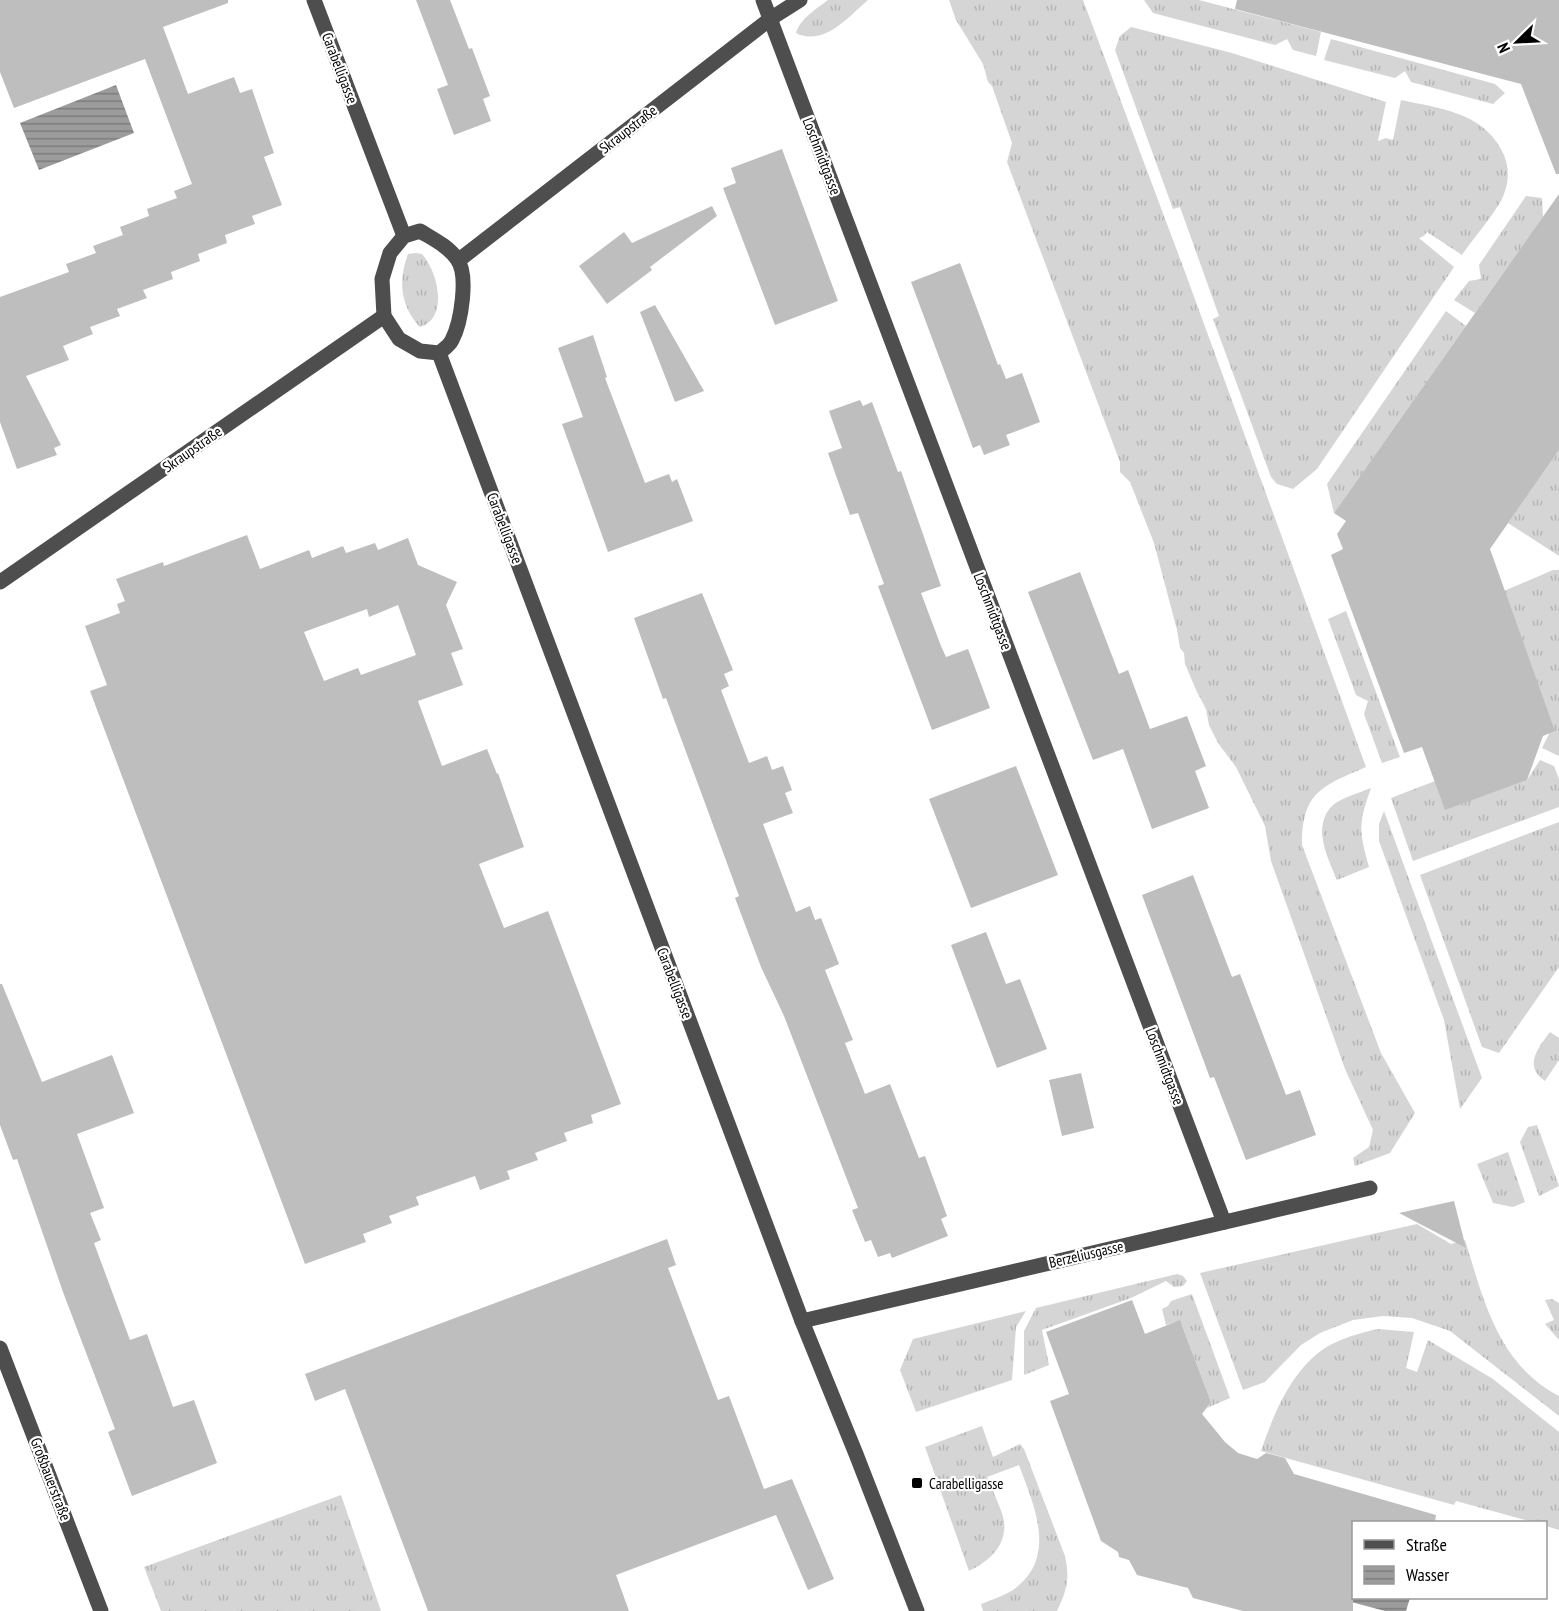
<svg xmlns="http://www.w3.org/2000/svg" width="1559" height="1611" font-family="'PT Sans Narrow',sans-serif">
	<style>
		.grass { fill: url(#grass-tufts) }
		.water { fill: url(#water-rules) }
		.building { fill: #bebebe; fill-rule: evenodd }
		.lines { fill: none; stroke-linecap: round; stroke-linejoin: round }
		.minor { stroke: #4e4e4e; stroke-width: 15 }
		.poi-dot { fill: #000; stroke: #fff; stroke-width: 2 }
		.labels { text-anchor: middle; dominant-baseline: central; stroke-width: 4.5; stroke-linejoin: round; paint-order: stroke }
		.street-label { font-size: 15px; fill: #000; stroke: #fff }
		.poi-label { font-size: 15px; fill: #000; stroke: #fff; text-anchor: start }
	</style>
	<defs>
		<pattern id="grass-tufts" width="24" height="20" patternUnits="userSpaceOnUse" patternTransform="scale(1.5)"><rect width="24" height="20" fill="#d5d5d5"/><path d="M3 7l-1-3M5 7V3M7 7l1-3M15 17l-1-3M17 17v-4M19 17l1-3" fill="none" stroke="#b5b5b5"/></pattern>
		<pattern id="water-rules" width="6" height="5" patternUnits="userSpaceOnUse" patternTransform="scale(1.5)"><rect width="6" height="5" fill="#9c9c9c"/><path d="M0 2.5h6" fill="none" stroke="#7d7d7d"/></pattern>
	</defs>
	<rect width="100%" height="100%" fill="#fff"/>
	<!-- grass -->
	<g class="grass">
		<path d="M828,0H868C848,17 824,47 796,33C800,19 816,9 828,0Z"/>
		<path d="M949,0H1083L1185,272L1366,767C1323,786 1302,791 1302,845L1381,1053L1415,1113L1390,1153L1355,1166L1353,1158L1369,1147L1373,1130L1345,1069L1271,861L1265,826L1236,767L1218,743L1209,725L1206,709L1197,692L1185,664L1184,653L1180,648L1177,630L1154,543L1130,482L1120,472V462L1007,162L1012,143L992,86L988,82L983,64L956,20Z"/>
		<polygon points="1144,0 1199,0 1321,32 1316,56 1293,50 1287,39 1275,45 1153,13"/>
		<path d="M1131,27L1232,53L1386,102L1378,141L1386,138L1393,140L1401,100C1438,108 1481,112 1501,149C1509,163 1510,179 1504,194C1499,209 1472,240 1462,255L1427,232L1424,236L1419,238L1454,267L1317,469L1293,489L1277,484L1271,477L1213,319L1219,316L1180,207L1173,209L1115,50L1120,36Z"/>
		<polygon points="1331,39 1495,84 1505,93 1493,104 1411,82 1405,71 1395,78 1324,60"/>
		<polygon points="1526,196 1542,198 1543,217 1475,313 1454,300 1469,281 1481,279 1479,265"/>
		<path d="M416,253L422,254C438,272 449,318 420,327C400,306 398,280 408,254Z"/>
		<polygon points="1446,311 1466,326 1334,513 1327,484"/>
		<polygon points="1559,450 1559,556 1508,523"/>
		<polygon points="1553,570 1559,570 1559,756 1542,748 1553,726 1504,591"/>
		<polygon points="1346,611 1400,757 1382,763 1364,714 1368,701 1356,695 1328,619"/>
		<polygon points="1540,760 1554,766 1559,779 1559,807 1413,861 1391,798 1435,781 1527,780"/>
		<path d="M1371,788C1358,825 1359,830 1369,867L1337,880C1328,858 1311,826 1333,805C1343,797 1359,793 1371,788Z"/>
		<polygon points="1384,811 1482,1078 1460,1109 1444,1020 1379,841 1379,824"/>
		<polygon points="1559,822 1559,967 1499,1053 1482,1047 1420,875"/>
		<path d="M1550,1032L1559,1038V1060L1545,1081C1523,1066 1538,1048 1550,1032Z"/>
		<polygon points="1537,1125 1559,1186 1539,1196 1520,1142 1528,1127"/>
		<polygon points="1508,1152 1525,1202 1513,1207 1493,1203 1477,1164"/>
		<path d="M1417,1224L1451,1244L1465,1240C1484,1301 1498,1364 1559,1396V1416L1450,1331L1412,1318L1383,1316L1353,1320L1320,1333L1301,1345L1265,1382L1243,1390L1200,1273Z"/>
		<polygon points="1177,1274 1183,1276 1187,1281 1183,1286 1174,1287 1166,1281 1131,1298 1042,1330 1049,1365 1024,1375 1024,1331 1036,1308"/>
		<polygon points="1192,1294 1230,1398 1207,1408 1211,1402 1182,1325 1175,1322 1166,1325 1162,1309 1168,1306 1171,1301"/>
		<polygon points="1552,1299 1559,1303 1559,1340 1545,1324 1554,1320 1545,1300"/>
		<polygon points="1026,1311 1016,1327 1012,1380 916,1412 900,1370 913,1339"/>
		<path d="M1378,1329L1414,1332L1406,1368L1417,1372L1428,1340L1493,1379L1559,1432V1530L1546,1526V1522H1532L1456,1501L1454,1505L1261,1451C1274,1413 1291,1371 1325,1348C1341,1338 1360,1333 1378,1329Z"/>
		<path d="M982,1426L993,1457L1020,1444L1024,1449L1065,1556C1070,1579 1067,1590 1057,1611H983L981,1604C993,1599 1008,1595 1018,1586C1057,1554 1033,1503 1019,1465L987,1477C992,1491 1001,1506 1004,1521C1007,1546 989,1561 969,1571L925,1447Z"/>
		<polygon points="341,1495 381,1611 161,1611 144,1567"/>
	</g>
	<!-- water -->
	<g class="water">
		<polygon points="116,85 134,133 39,170 20,123"/>
		<polygon points="1309,1538 1353,1551 1354,1598 1410,1598 1406,1611 1385,1611 1295,1587"/>
	</g>
	<!-- building -->
	<g class="building">
		<polygon points="0,0 228,0 228,3 163,27 188,94 234,77 240,93 252,89 274,153 264,157 282,205 252,216 255,224 225,235 227,243 198,254 200,261 171,272 173,279 143,290 147,298 117,309 120,316 90,327 93,334 63,346 69,360 26,376 61,445 54,448 57,455 17,469 0,422 0,297 69,272 66,264 96,253 93,246 123,235 120,227 149,216 147,209 177,198 174,191 192,184 145,59 14,108 0,72"/>
		<polygon points="416,0 450,0 469,49 472,48 490,96 483,99 491,121 454,135 437,89 448,85"/>
		<polygon points="1237,0 1559,0 1559,174 1556,174 1521,84 1235,9"/>
		<polygon points="782,149 838,301 775,325 723,188 736,183 731,168"/>
		<polygon points="1559,194 1559,450 1490,549 1555,731 1543,736 1527,780 1445,810 1422,747 1404,753 1331,555 1343,549 1337,534 1346,521 1334,513"/>
		<polygon points="712,206 717,216 650,267 652,270 607,304 579,266 624,232 632,243"/>
		<polygon points="960,263 998,365 1000,364 1006,379 1022,373 1040,422 1006,435 1010,445 984,455 980,445 973,448 911,282"/>
		<polygon points="655,305 704,391 675,402 640,312"/>
		<polygon points="593,335 607,377 605,378 645,483 669,474 672,482 677,479 693,521 608,552 562,424 583,417 558,348"/>
		<polygon points="860,400 863,406 872,402 898,472 901,471 941,586 921,593 941,646 946,657 968,649 990,708 932,730 878,586 884,584 858,513 850,515 828,453 842,448 829,411"/>
		<path d="M247,535L260,569L309,550L312,558L343,546L346,553L375,543L378,550L408,538L418,565L457,582L446,605L463,649L451,653L463,685L418,701L442,766L487,749L497,774L498,773L524,847L479,864L491,895L504,928L548,911L621,1104L591,1115L593,1123L564,1133L567,1141L535,1153L538,1160L507,1171L510,1179L480,1190L475,1176L416,1197L419,1205L389,1216L392,1223L363,1234L366,1242L305,1264L90,691L107,685L85,626L120,613L117,604L125,601L116,579L163,562L164,566ZM398,605L416,655L361,675L358,668L324,681L304,632L367,609L369,617Z"/>
		<polygon points="1080,572 1119,674 1128,670 1150,729 1187,716 1206,766 1195,771 1209,808 1152,829 1123,749 1093,760 1028,592"/>
		<polygon points="702,593 733,670 724,674 729,686 721,690 749,763 767,756 772,770 783,766 792,790 785,793 793,813 763,824 796,912 810,906 815,920 821,918 839,964 825,970 853,1040 845,1043 865,1094 890,1084 919,1158 925,1156 947,1216 941,1219 948,1236 892,1258 890,1253 878,1257 871,1240 865,1242 852,1210 858,1208 784,1016 761,967 735,898 739,896 705,803 666,698 663,699 634,618"/>
		<polygon points="1016,766 1058,875 971,908 929,799"/>
		<polygon points="1193,875 1232,977 1240,974 1286,1095 1300,1090 1316,1135 1246,1160 1214,1077 1210,1078 1142,895"/>
		<polygon points="986,932 1006,984 1020,979 1047,1049 997,1068 951,945"/>
		<polygon points="0,984 2,984 42,1082 112,1055 134,1113 77,1134 104,1208 90,1213 101,1240 94,1243 130,1340 147,1334 173,1407 194,1400 217,1463 132,1496 108,1432 115,1429 63,1292 17,1159 13,1160 0,1125"/>
		<polygon points="1081,1073 1094,1128 1062,1136 1049,1080"/>
		<polygon points="1454,1201 1466,1248 1399,1213"/>
		<polygon points="667,1239 676,1265 668,1268 718,1400 729,1396 764,1489 792,1479 834,1579 808,1590 776,1515 616,1575 629,1611 428,1611 345,1389 315,1401 305,1374"/>
		<polygon points="1132,1300 1145,1334 1180,1320 1211,1402 1202,1414 1225,1442 1238,1453 1257,1459 1266,1453 1285,1458 1294,1474 1436,1515 1435,1522 1353,1522 1353,1611 1243,1611 1193,1598 1188,1588 1137,1575 1129,1560 1119,1557 1118,1552 1101,1541 1050,1401 1069,1394 1046,1332"/>
	</g>
	<g class="lines">
		<!-- minor -->
		<g class="minor">
			<polyline points="314,0 404,236"/>
			<polyline points="763,0 1224,1222"/>
			<path d="M420,231C433,239 448,246 457,259C469,275 461,323 452,340C450,345 444,349 439,353L420,351L399,339L384,316L382,279L390,253L404,236Z"/>
			<polyline points="459,260 770,19 800,0"/>
			<polyline points="439,353 802,1321 856,1454 917,1611"/>
			<polyline points="0,582 384,316"/>
			<polyline points="802,1321 1370,1188"/>
			<polyline points="0,1348 101,1611"/>
		</g>
	</g>
	<!-- markers -->
	<rect class="poi-dot" x="911" y="1477" width="12" height="12" rx="3"/>
	<g class="labels">
		<!-- street labels -->
		<g class="street-label">
			<text transform="translate(340 68) rotate(69)">Carabelligasse</text>
			<text transform="translate(628 129) rotate(-38)">Skraupstraße</text>
			<text transform="translate(822 156) rotate(69)">Loschmidtgasse</text>
			<text transform="translate(192 449) rotate(-35)">Skraupstraße</text>
			<text transform="translate(505 528) rotate(69)">Carabelligasse</text>
			<text transform="translate(993 611) rotate(69)">Loschmidtgasse</text>
			<text transform="translate(675 983) rotate(69)">Carabelligasse</text>
			<text transform="translate(1165 1066) rotate(69)">Loschmidtgasse</text>
			<text transform="translate(1086 1254) rotate(-13)">Berzeliusgasse</text>
			<text transform="translate(51 1479) rotate(69)">Großbauerstraße</text>
		</g>
		<!-- poi labels -->
		<g class="poi-label">
			<text x="929" y="1483">Carabelligasse</text>
		</g>
	</g>
	<!-- legend -->
	<rect x="1352" y="1521" width="195" height="78" fill="#ffffff" stroke="#999999" stroke-width="1.5"/>
	<rect x="1364" y="1540" width="30" height="9" fill="#4e4e4e" stroke="#999999" stroke-width="1.5"/>
	<text x="1406" y="1551" font-size="18" fill="#000000">Straße</text>
	<rect x="1364" y="1566" width="30" height="18" fill="url(#water-rules)" stroke="#999999" stroke-width="1.5"/>
	<text x="1406" y="1581" font-size="18" fill="#000000">Wasser</text>
	<!-- north arrow -->
	<g transform="translate(1517 42) rotate(246)" stroke="#ffffff" stroke-width="4.5" paint-order="stroke">
	<path d="M0-4.5L10 22L0 15L-10 22Z" fill="#000000"/>
	<text y="-9" font-size="16" font-weight="bold" text-anchor="middle" fill="#000000">N</text>
	</g>
</svg>
